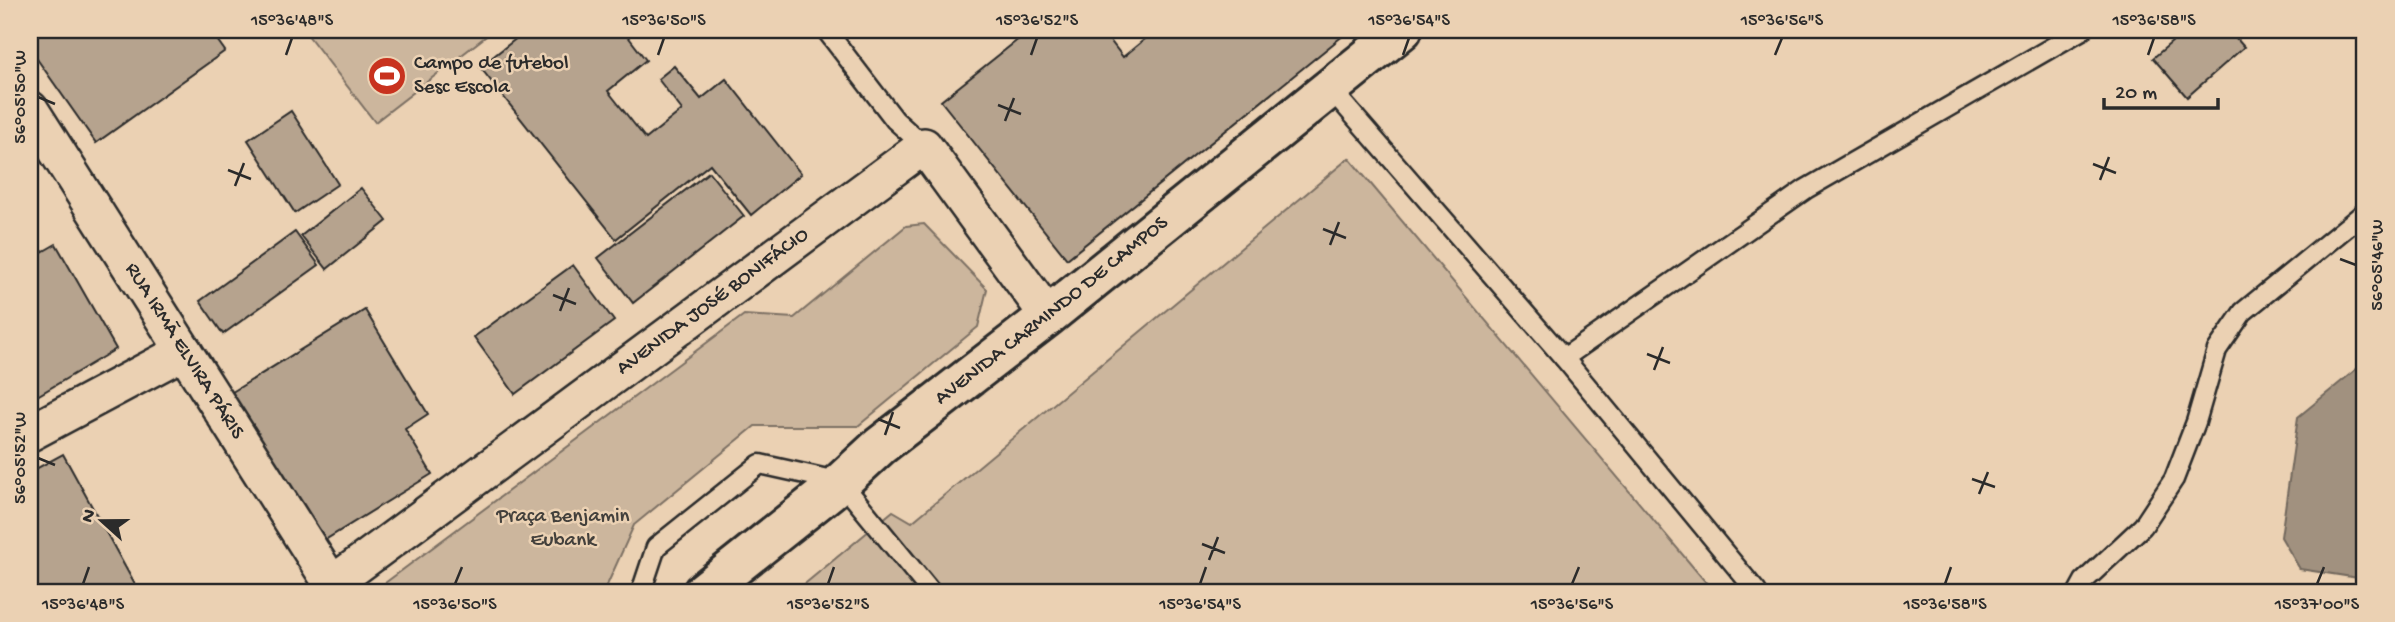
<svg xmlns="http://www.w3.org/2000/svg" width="2395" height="622" font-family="'Gochi Hand',sans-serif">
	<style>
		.green { fill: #ccb69d; stroke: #7c7064; stroke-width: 2 }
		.water { fill: #a1917f; stroke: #72685d; stroke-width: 2 }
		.building { fill: #b6a38e; stroke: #2b2b2b; stroke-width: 2 }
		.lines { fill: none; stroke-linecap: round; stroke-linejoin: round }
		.service-casing { stroke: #2b2b2b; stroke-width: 23 }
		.minor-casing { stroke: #2b2b2b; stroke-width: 40 }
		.secondary-casing { stroke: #2b2b2b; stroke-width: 44 }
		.service { stroke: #ebd1b3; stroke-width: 18 }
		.minor { stroke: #ebd1b3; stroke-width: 35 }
		.secondary { stroke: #ebd1b3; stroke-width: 38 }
		.ticks { fill: none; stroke: #2b2b2b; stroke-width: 2.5 }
		.labels { text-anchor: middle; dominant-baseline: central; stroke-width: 5; stroke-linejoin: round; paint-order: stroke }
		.poi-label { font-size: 21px; fill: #2b2b2b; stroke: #ebd1b3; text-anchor: start }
		.street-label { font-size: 21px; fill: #2b2b2b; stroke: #ebd1b3 }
		.park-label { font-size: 21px; fill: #43403c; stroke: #ebd1b3 }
		.neatline { fill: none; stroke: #2b2b2b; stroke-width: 2.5 }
		.ticks-label { font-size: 18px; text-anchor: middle; fill: #2b2b2b }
	</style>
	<rect width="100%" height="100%" fill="#ebd1b3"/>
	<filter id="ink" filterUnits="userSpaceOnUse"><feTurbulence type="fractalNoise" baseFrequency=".0143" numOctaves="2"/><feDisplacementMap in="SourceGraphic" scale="14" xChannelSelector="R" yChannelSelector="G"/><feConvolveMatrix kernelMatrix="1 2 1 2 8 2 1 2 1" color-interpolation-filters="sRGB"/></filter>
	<g filter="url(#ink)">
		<!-- green -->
		<g class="green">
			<polygon points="304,30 494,30 375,122"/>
			<polygon points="1349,158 1714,592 795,592 893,511 912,522"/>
			<polygon points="924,224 987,289 978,327 858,426 755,426 634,525 604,592 385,592 385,583 744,315 794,318 906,226"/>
		</g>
		<!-- water -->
		<polygon class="water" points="2365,362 2365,579 2300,569 2281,537 2298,417"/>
		<!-- building -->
		<g class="building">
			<polygon points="30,30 210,30 225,51 96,143 30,49"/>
			<polygon points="527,30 623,30 646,60 608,91 646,139 682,110 658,79 674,66 701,99 726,79 801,174 751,215 710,164 616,239 480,67"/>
			<polygon points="1030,30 1102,30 1123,57 1156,30 1350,30 1067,259 941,101"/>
			<polygon points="2186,30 2229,30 2244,47 2187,97 2153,58"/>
			<polygon points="291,111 338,184 295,213 248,140"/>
			<polygon points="709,172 744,216 633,303 598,258"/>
			<polygon points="361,188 387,221 327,269 301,236"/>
			<polygon points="295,232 319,265 223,334 200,301"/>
			<polygon points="56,244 116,349 32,399 30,259"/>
			<polygon points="573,265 614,321 515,394 474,337"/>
			<polygon points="365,310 428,414 405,429 432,474 320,543 229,394"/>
			<polygon points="63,454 139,592 30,592 30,472"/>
		</g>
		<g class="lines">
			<defs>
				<g id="service">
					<polyline points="826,30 895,120 924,146"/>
					<polyline points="1329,87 1564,358 1757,592"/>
					<polyline points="1564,358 1806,189 2082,30"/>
					<polyline points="641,592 656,547 760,464 841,482 931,592"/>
					<polyline points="2078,592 2084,581 2143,526 2174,479 2196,422 2217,350 2243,312 2365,212"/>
				</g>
				<g id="minor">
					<path id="s1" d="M30,109L337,592"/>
					<polyline points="30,433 184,351"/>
					<path id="s2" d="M332,584L924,146L1048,316"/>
				</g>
				<g id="secondary">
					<path id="s3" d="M703,592L841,482L880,446L1048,316L1402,30"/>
				</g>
			</defs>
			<!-- service casing -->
			<use href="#service" class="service-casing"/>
			<!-- minor casing -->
			<use href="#minor" class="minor-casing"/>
			<!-- secondary casing -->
			<use href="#secondary" class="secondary-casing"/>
			<!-- service -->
			<use href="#service" class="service"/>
			<!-- minor -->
			<use href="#minor" class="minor"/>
			<!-- secondary -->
			<use href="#secondary" class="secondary"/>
		</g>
	</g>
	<!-- ticks -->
	<path class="ticks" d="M286,55L292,38M658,55L664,38M1031,55L1037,38M1403,55L1409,38M1775,55L1782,38M2148,55L2154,38M38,97L55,104M998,105L1021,114M1005,121L1014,98M2093,164L2116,173M228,170L251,179M2100,180L2109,157M235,186L244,163M1323,229L1346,238M1330,245L1339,222M2340,259L2356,265M553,295L576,304M560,311L569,288M1647,354L1670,363M1654,370L1663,347M878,419L900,428M885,435L893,412M38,458L55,465M1972,479L1995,487M1979,494L1988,472M1202,544L1225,553M1209,560L1218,537M83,584L89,567M455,584L462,567M828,584L834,567M1200,584L1206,567M1572,584L1579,567M1945,584L1951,567M2317,584L2324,567"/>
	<!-- icons -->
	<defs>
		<symbol id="stadium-disc" viewBox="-11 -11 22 22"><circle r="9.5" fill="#c8321e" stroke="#ebd1b3"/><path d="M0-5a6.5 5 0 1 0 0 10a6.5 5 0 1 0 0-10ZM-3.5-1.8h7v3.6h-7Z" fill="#fff"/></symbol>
	</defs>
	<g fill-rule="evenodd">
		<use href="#stadium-disc" x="365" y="54" width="44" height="44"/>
	</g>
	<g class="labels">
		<!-- poi labels -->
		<g class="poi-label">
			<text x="414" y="64">Campo de futebol<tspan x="414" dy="24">Sesc Escola</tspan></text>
		</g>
		<!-- street labels -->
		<g class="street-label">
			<text stroke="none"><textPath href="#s2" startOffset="474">AVENIDA JOSÉ BONIFÁCIO</textPath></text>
			<text stroke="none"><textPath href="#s3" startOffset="448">AVENIDA CARMINDO DE CAMPOS</textPath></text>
			<text stroke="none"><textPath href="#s1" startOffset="287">RUA IRMÃ ELVIRA PÁRIS</textPath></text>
		</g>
		<!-- park labels -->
		<g class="park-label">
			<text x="563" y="517">Praça Benjamin<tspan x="563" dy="24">Eubank</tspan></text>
		</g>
	</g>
	<!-- margin -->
	<rect width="2395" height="622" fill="none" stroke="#ebd1b3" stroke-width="77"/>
	<!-- north arrow -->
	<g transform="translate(102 521) rotate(291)" stroke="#ebd1b3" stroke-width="5" paint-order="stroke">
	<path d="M0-5L12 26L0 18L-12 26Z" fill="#2b2b2b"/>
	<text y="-10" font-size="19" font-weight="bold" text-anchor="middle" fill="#2b2b2b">N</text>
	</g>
	<!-- scale -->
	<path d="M2104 98v10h114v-10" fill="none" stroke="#2b2b2b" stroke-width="3.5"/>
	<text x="2115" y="98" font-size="21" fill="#2b2b2b" stroke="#ebd1b3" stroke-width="5" paint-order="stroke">20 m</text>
	<rect x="38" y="38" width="2318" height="546" class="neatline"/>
	<g class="ticks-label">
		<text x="292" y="25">15°36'48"S</text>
		<text x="664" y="25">15°36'50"S</text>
		<text x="1037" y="25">15°36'52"S</text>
		<text x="1409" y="25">15°36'54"S</text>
		<text x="1782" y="25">15°36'56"S</text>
		<text x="2154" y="25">15°36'58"S</text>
		<text transform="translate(19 97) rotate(-90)" y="6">56°05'50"W</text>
		<text transform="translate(2376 265) rotate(-90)" y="6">56°05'46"W</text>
		<text transform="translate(19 458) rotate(-90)" y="6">56°05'52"W</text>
		<text x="83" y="609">15°36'48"S</text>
		<text x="455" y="609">15°36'50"S</text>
		<text x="828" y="609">15°36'52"S</text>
		<text x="1200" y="609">15°36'54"S</text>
		<text x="1572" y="609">15°36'56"S</text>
		<text x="1945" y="609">15°36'58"S</text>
		<text x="2317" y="609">15°37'00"S</text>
	</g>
</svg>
